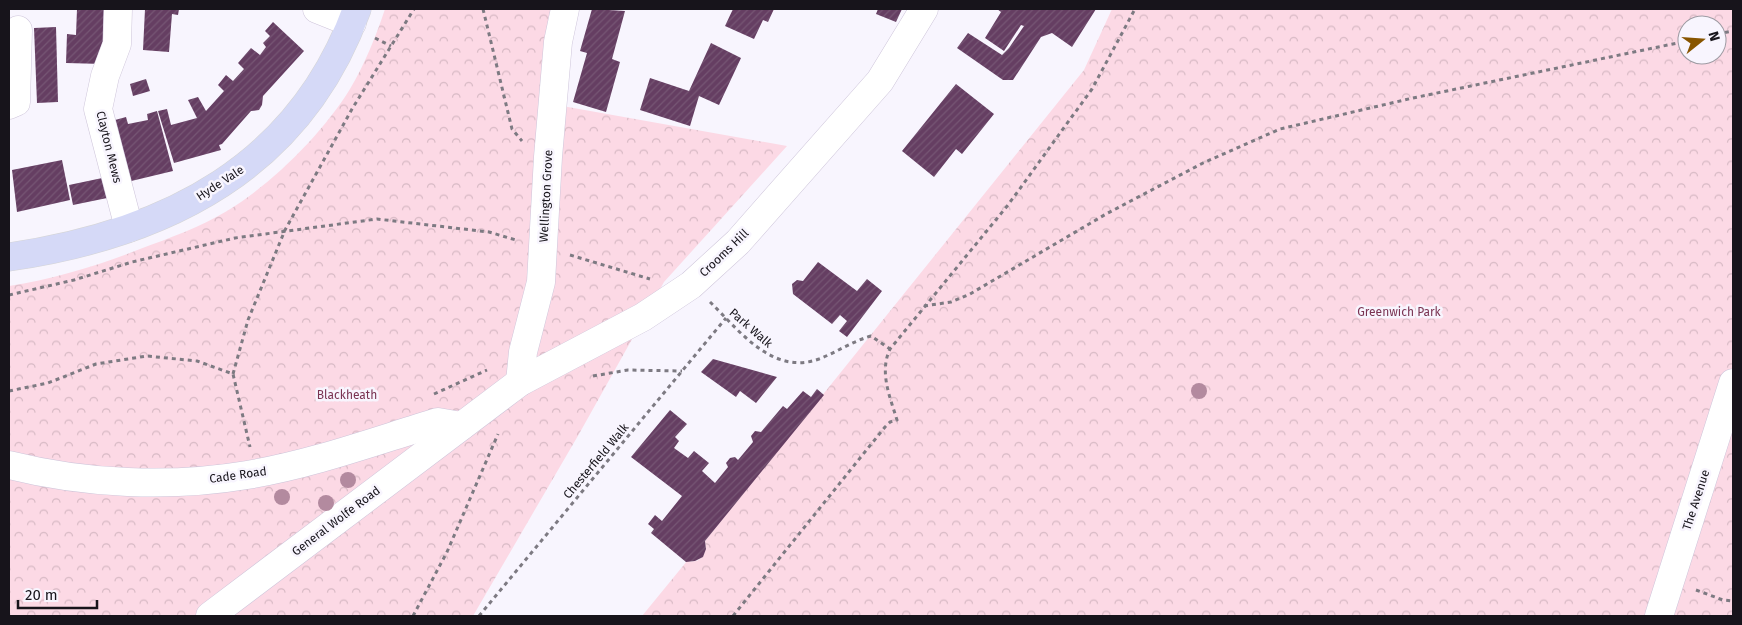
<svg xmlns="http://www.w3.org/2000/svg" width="1742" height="625" font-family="'Fira Sans',sans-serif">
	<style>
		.park { fill: url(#park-crowns); fill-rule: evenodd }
		.building { fill: url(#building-hatch) }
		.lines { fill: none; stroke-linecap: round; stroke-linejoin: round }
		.minor-casing { stroke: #cec5da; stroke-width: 29 }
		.major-casing { stroke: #d5d5d6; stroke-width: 29 }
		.path { stroke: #7d7a82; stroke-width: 3; stroke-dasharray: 4 4; stroke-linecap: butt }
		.minor { stroke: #fff; stroke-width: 28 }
		.major { stroke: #d5d9f7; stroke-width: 28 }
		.tree { fill: #b38a9f }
		.labels { text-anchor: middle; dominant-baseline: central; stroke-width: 5; stroke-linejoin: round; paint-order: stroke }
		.street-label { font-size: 12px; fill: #17141b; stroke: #f8f5fe }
		.park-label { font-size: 12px; fill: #7a3352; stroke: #f8f5fe }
	</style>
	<defs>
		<pattern id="park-crowns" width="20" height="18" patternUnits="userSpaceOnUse" patternTransform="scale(1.25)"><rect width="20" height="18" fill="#fcd9e5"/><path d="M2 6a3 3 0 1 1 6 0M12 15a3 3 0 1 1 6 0" fill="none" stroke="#d7b9c4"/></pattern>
		<pattern id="building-hatch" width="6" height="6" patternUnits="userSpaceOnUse" patternTransform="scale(1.25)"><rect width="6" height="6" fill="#653e62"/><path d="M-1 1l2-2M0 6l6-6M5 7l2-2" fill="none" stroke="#765674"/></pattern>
	</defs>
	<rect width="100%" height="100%" fill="#f8f5fe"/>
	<!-- park -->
	<g class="park">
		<path d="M385,9H557L551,104L787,146L664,282L579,434L473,616H9V286C53,279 98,266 140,249C170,238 200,227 227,211C272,184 323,133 350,89C365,64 376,36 385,9Z"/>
		<path d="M1112,9H1733V616H642L687,561C701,564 708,553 705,541L1084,70ZM1687,25H1717V55H1687Z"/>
	</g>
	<!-- building -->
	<g class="building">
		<polygon points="77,9 106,9 103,64 66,63 67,34 76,35"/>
		<polygon points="145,9 179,9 178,15 172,14 169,52 143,50"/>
		<polygon points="592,9 625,11 612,59 620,62 606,112 573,102 587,53 580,51"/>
		<polygon points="733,9 736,10 774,9 768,22 763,20 754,39 725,26"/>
		<polygon points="878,9 902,9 896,22 876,14"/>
		<polygon points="997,9 1096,9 1072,47 1052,33 1041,37 1013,80 1003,80 957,48 968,33 1002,55 1009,48 1024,26 1021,25 1004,51 985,38 1001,12"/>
		<polygon points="273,22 304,51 263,96 262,105 259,110 251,111 222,144 219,145 221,150 174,163 158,111 167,109 171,125 197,118 188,100 198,97 206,111 224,91 218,85 226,75 233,81 244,69 238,63 251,48 260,55 266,47 263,43 270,36 265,31"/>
		<polygon points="56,27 58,102 37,103 34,28"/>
		<polygon points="711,43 741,58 719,105 699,96 690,126 640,110 650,78 689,91"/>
		<polygon points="146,79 150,91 133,96 130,84"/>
		<polygon points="956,84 994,114 962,154 956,149 934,177 902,151"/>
		<polygon points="157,111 173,171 123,183 115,120 126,117 128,124 148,120 147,114"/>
		<polygon points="62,160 70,200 17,212 12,170"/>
		<polygon points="107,177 112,197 73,205 69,185"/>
		<polygon points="818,262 857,291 867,279 882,291 847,337 839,331 847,321 840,315 832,324 793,294 792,284 797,280 803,281"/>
		<polygon points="713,359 777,377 756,403 740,391 736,397 701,372"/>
		<polygon points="817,389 824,395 705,541 706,549 703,557 695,561 686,562 651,533 654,529 648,524 655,515 662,521 682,496 631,457 670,410 687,424 675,437 679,441 674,448 688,458 694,451 709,463 702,471 715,483 728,467 726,463 730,458 735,457 738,460 753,442 751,436 755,431 761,432 783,406 787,409 803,391 811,397"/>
	</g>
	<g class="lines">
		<defs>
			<g id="minor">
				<polyline points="118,9 117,44 105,76 98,109 129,228"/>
				<polyline points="317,9 352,23"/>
				<polyline points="9,105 16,102 18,30"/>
				<polyline points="520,382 523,352 541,282 548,157 558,42 565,9"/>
				<path d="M9,465C85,484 170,488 247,475C313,464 375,441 438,422L461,426"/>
				<polyline points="210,616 520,382 643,317 691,285 738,242 880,81 924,9"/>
				<polyline points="1659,616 1733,383"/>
			</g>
			<path id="major" d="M9,257C167,234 300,167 357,9"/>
		</defs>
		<!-- minor casing -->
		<use href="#minor" class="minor-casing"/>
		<!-- major casing -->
		<use href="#major" class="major-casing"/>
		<!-- path -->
		<g class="path">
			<polyline points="483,9 512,129 522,141"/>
			<polyline points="1717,34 1733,31"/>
			<polyline points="375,38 391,46"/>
			<polyline points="570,255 650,279"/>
			<polyline points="9,295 74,280 132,262 235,238 377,219 489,232 516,240"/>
			<path d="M710,302C739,330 772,376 819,359C837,352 853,341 871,336L890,349"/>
			<polyline points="924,306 951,302 970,294 1106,214 1203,163 1280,129 1413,98 1687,41"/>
			<polyline points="233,374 248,320 285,230 352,109 414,9"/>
			<polyline points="593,376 628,370 682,371"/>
			<polyline points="9,391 48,383 96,364 147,356 197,361 233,374 250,447"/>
			<polyline points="434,394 487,370"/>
			<polyline points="1696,590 1723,600 1733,601"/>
			<polyline points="413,616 447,552 498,434"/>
			<polyline points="479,616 726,318"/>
			<path d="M733,616L885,427L890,422L897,420C890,397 879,372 890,349L1008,205L1092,89L1135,9"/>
		</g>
		<!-- minor -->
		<use href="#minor" class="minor"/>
		<!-- major -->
		<use href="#major" class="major"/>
	</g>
	<!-- trees -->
	<g class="tree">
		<circle cx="1199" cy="391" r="8"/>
		<circle cx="348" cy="480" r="8"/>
		<circle cx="282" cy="497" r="8"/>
		<circle cx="326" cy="503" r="8"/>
	</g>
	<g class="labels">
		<!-- street labels -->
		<g class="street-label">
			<text transform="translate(109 147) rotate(76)">Clayton Mews</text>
			<text transform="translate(220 183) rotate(-33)">Hyde Vale</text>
			<text transform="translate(546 196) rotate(-87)">Wellington Grove</text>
			<text transform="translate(724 253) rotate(-44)">Crooms Hill</text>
			<text transform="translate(751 328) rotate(41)">Park Walk</text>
			<text transform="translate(596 461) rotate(-50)">Chesterfield Walk</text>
			<text transform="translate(238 475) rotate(-8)">Cade Road</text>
			<text transform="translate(1696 500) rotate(-72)">The Avenue</text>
			<text transform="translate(336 521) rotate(-37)">General Wolfe Road</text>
		</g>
		<!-- park labels -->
		<g class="park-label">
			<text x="1399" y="312">Greenwich Park</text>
			<text x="347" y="395">Blackheath</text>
		</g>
	</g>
	<!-- border -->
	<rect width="1742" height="625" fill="none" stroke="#17141b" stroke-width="20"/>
	<!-- north arrow -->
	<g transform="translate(1702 40) rotate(73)"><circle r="24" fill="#f8f5fe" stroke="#9e9ba3"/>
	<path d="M0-4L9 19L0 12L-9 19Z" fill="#885500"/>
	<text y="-8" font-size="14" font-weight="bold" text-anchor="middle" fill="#17141b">N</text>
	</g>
	<!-- scale -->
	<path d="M18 600v8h79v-8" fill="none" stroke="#17141b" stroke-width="2.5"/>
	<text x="25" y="600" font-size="15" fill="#17141b" stroke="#f8f5fe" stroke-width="4" paint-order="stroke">20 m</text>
</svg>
